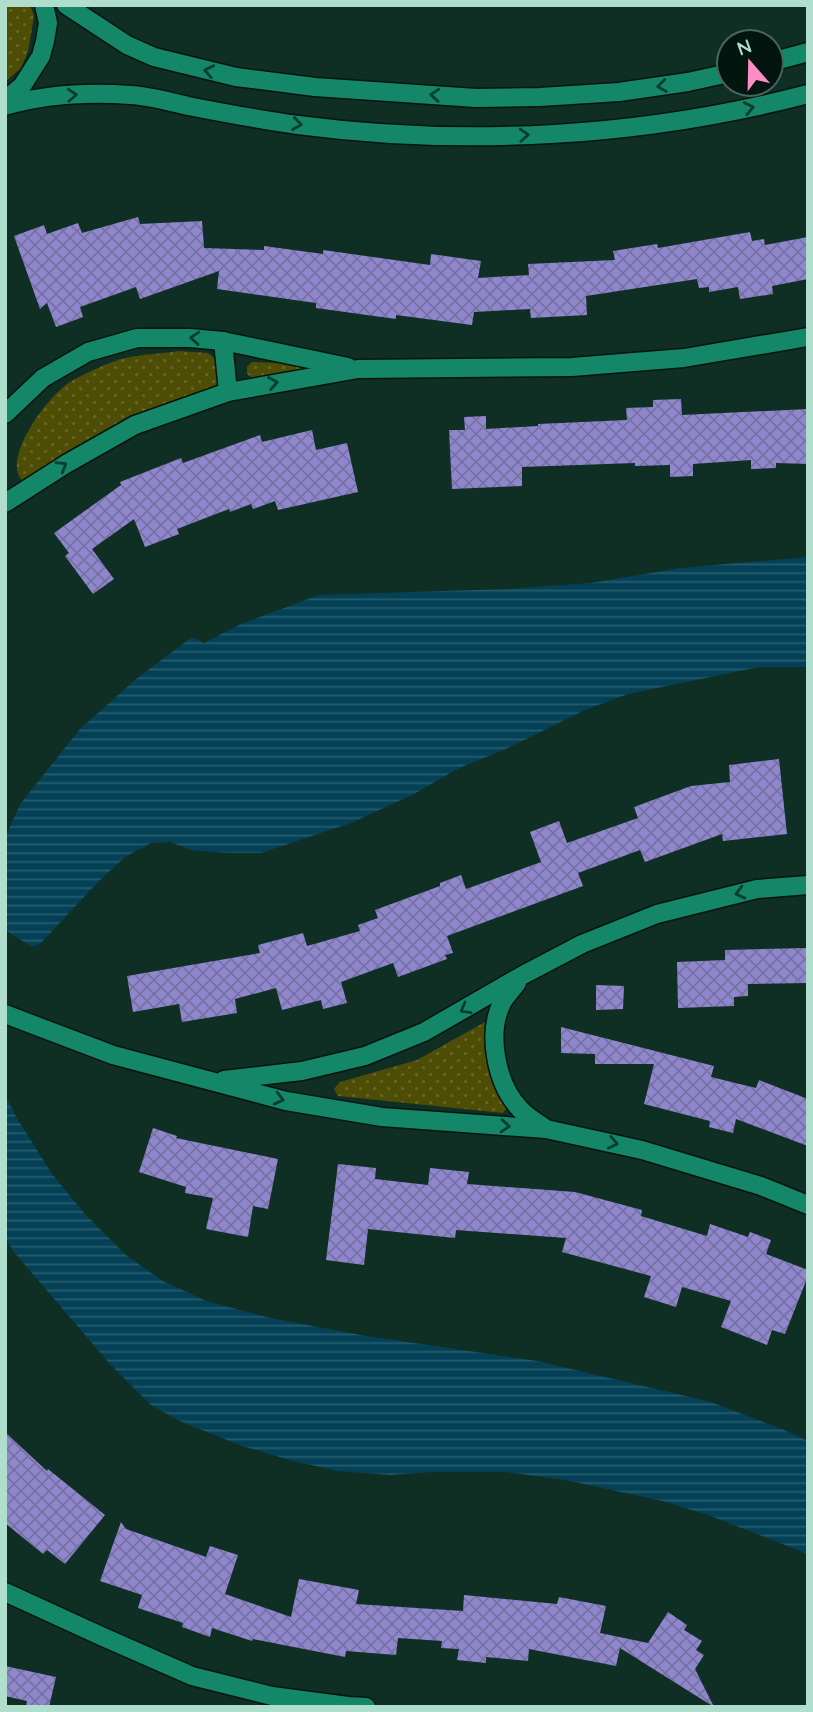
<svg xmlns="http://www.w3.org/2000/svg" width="813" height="1712" font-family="Quicksand,sans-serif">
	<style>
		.grass { fill: url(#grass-dots) }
		.water { fill: url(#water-rules) }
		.building { fill: url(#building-cross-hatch) }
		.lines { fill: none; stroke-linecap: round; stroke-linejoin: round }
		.street-casing { stroke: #071410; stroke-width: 21 }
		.secondary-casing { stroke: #071410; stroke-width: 21 }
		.street { stroke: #148769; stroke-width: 18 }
		.secondary { stroke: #148769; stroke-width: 18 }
		.oneway { stroke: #083e2e }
	</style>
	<defs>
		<pattern id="grass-dots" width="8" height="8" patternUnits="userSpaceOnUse" patternTransform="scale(1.75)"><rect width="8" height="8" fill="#4e4d05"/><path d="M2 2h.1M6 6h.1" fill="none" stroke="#656628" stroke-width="1.8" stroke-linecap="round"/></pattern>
		<pattern id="water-rules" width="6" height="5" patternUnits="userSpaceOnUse" patternTransform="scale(1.75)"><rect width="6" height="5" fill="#044157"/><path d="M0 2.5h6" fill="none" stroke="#265c6e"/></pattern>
		<pattern id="building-cross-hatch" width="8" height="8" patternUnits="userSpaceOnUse" patternTransform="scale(1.75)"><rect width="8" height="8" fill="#9086ce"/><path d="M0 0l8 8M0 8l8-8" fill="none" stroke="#7572a2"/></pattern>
	</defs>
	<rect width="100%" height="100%" fill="#0f2f25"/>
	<!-- grass -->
	<g class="grass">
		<polygon points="5,5 30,5 34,16 28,52 21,68 5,82"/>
		<path d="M179,351L208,353L219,362L222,377L213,391L145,415L87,442L40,475L23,481C0,460 49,392 75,379C89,372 109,362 125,358C142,354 161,354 179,351Z"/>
		<polygon points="252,362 302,364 306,366 307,371 299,375 254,379 247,374 247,367"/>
		<polygon points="485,1022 492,1029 509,1105 503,1113 338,1096 334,1089 340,1082 417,1060"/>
	</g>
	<!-- water -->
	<g class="water">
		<polygon points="808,557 808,667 759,667 628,694 585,710 506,749 459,768 414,794 351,823 261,853 228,853 191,850 170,842 151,843 125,857 98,882 40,944 32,947 5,930 5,837 21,803 80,729 136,679 192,637 204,643 241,624 319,595 508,589 591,583 681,568"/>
		<polygon points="5,1095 15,1115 52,1174 85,1214 127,1256 163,1281 206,1301 270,1318 366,1336 537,1361 622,1381 711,1402 782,1429 808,1441 808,1554 708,1515 663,1501 565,1480 506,1472 431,1472 391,1475 338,1471 293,1461 242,1446 182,1422 152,1406 110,1364 13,1251 5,1237"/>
	</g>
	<!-- building -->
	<g class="building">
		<polygon points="138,217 140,224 202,221 204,248 264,250 264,246 323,254 323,250 430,265 431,254 481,261 478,278 529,275 528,264 615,260 613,251 657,244 658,248 750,232 752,241 764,239 765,245 808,237 808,279 772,286 773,294 740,299 738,287 709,292 709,287 699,288 697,279 586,296 587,315 531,318 530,309 474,312 472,325 396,315 396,319 316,308 316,303 217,289 219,271 140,299 136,287 80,307 83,317 56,327 47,303 40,309 14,236 44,225 47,234 78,223 82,233"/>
		<polygon points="681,399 682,415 808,409 808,464 776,463 776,468 751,469 751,460 693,464 693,476 670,477 670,465 635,466 635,463 522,467 522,486 452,489 449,430 465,430 464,417 486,416 486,429 538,426 538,424 627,420 626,408 653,407 653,400"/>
		<polygon points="312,430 316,450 347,443 358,492 278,510 275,501 253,509 251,504 230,512 229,509 177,529 179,534 145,547 134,519 92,549 114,579 93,594 65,556 69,553 54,533 121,485 120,482 181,458 183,463 260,435 262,442"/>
		<polygon points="779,759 787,834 723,841 722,834 645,862 640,850 578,873 583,886 447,936 453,953 445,955 447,959 398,977 393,963 341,982 347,1003 323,1009 321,1000 282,1010 276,988 235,999 237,1013 182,1022 179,1004 133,1012 127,976 260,953 258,945 303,933 307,946 360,931 358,925 378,918 375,910 440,886 440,883 461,875 466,889 541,862 530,832 559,821 567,843 638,818 634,807 691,786 730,782 729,765"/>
		<polygon points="808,948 808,983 748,984 748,996 734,997 734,1006 678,1008 677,962 725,960 725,950"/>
		<polygon points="596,985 624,986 623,1009 596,1010"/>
		<polygon points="561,1027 714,1066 711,1077 756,1088 759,1080 808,1099 808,1146 736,1119 733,1133 709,1127 710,1121 644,1104 654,1064 595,1064 595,1054 561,1053"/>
		<polygon points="153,1128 177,1136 176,1138 278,1159 268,1209 253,1206 248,1237 206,1229 213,1198 185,1193 186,1187 139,1172"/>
		<polygon points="338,1164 376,1168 375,1179 428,1185 430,1168 469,1172 467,1184 575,1192 642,1210 641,1216 707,1236 710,1224 748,1237 750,1232 771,1240 766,1254 808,1270 808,1276 785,1334 772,1330 767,1345 721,1327 731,1301 682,1287 676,1307 644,1297 651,1276 562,1252 566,1238 456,1230 455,1238 368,1229 364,1265 326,1260"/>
		<polygon points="5,1432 47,1471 48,1469 105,1515 65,1564 47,1550 43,1554 5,1523"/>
		<polygon points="121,1522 126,1529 206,1557 210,1546 238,1555 225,1594 291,1617 299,1579 359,1590 356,1604 463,1611 464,1595 557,1604 559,1597 606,1606 600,1633 648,1643 668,1612 687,1625 684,1630 702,1641 696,1650 704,1655 695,1669 714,1707 620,1648 616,1666 529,1649 528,1661 486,1657 486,1663 457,1660 459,1649 441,1648 442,1641 398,1638 396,1655 346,1651 345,1657 253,1639 252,1641 212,1628 210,1637 182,1627 183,1623 138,1608 142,1595 100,1581"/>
		<polygon points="5,1666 56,1677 49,1707 26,1707 27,1701 5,1696"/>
	</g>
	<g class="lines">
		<defs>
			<g id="street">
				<polyline points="223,341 228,392"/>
				<polyline points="5,414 43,378 88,352 137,338 190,338 223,341 348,367"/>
				<polyline points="5,503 66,464 135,425 228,392 358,369 572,367 684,358 808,337"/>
				<path d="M517,983C512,989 507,995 503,1001C486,1032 496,1084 520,1109C527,1117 538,1123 546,1129"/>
				<polyline points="5,1014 113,1055 286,1101 382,1117 546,1129 642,1150 761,1186 808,1205"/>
				<polyline points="224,1080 302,1071 365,1056 424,1032 523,975 582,944 657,914 757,889 808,885"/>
				<polyline points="5,1592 101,1636 192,1676 272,1696 348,1706 366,1707"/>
			</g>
			<g id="secondary">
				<polyline points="66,5 127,45 154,57 236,77 315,87 476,98 540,97 619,92 688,82 729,73"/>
				<polyline points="771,62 808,52"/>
				<polyline points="5,100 22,86 41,56 45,41 48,23 44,5"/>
				<path d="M5,106C45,94 89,92 131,95C150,96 170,102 188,106C224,113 261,120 298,125C466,147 644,137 808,94"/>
			</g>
		</defs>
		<!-- street casing -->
		<use href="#street" class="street-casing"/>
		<!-- secondary casing -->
		<use href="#secondary" class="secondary-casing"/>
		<!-- street -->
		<use href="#street" class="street"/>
		<!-- secondary -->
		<use href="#secondary" class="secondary"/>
	</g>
	<!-- one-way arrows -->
	<defs><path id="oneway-chevron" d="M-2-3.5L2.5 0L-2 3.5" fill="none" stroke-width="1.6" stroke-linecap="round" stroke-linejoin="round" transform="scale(1.75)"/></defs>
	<g class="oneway">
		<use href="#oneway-chevron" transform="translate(209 71) rotate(-168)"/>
		<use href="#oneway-chevron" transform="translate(662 86) rotate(172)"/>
		<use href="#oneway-chevron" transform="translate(72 95) rotate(-3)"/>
		<use href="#oneway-chevron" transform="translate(435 95) rotate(-176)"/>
		<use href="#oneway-chevron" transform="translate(749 108) rotate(-12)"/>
		<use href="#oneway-chevron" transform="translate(297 124) rotate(8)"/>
		<use href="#oneway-chevron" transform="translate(524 135) rotate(-3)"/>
		<use href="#oneway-chevron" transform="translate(195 338) rotate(-176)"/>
		<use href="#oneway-chevron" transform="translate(273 383) rotate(-10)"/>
		<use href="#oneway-chevron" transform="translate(62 466) rotate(-32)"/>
		<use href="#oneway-chevron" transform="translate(740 893) rotate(166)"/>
		<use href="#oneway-chevron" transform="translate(465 1009) rotate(151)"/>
		<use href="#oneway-chevron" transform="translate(279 1099) rotate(14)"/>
		<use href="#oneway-chevron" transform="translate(505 1126) rotate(4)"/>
		<use href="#oneway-chevron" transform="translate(613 1143) rotate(12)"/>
	</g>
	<!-- border -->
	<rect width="813" height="1712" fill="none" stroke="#b0decc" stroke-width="14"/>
	<!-- north arrow -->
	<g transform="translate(750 63) rotate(340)"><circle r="33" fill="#02160f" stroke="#48665b" stroke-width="2"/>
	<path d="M0-5L12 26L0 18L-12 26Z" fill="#fb8fc5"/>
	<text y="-10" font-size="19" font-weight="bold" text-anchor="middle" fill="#b0decc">N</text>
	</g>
</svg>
